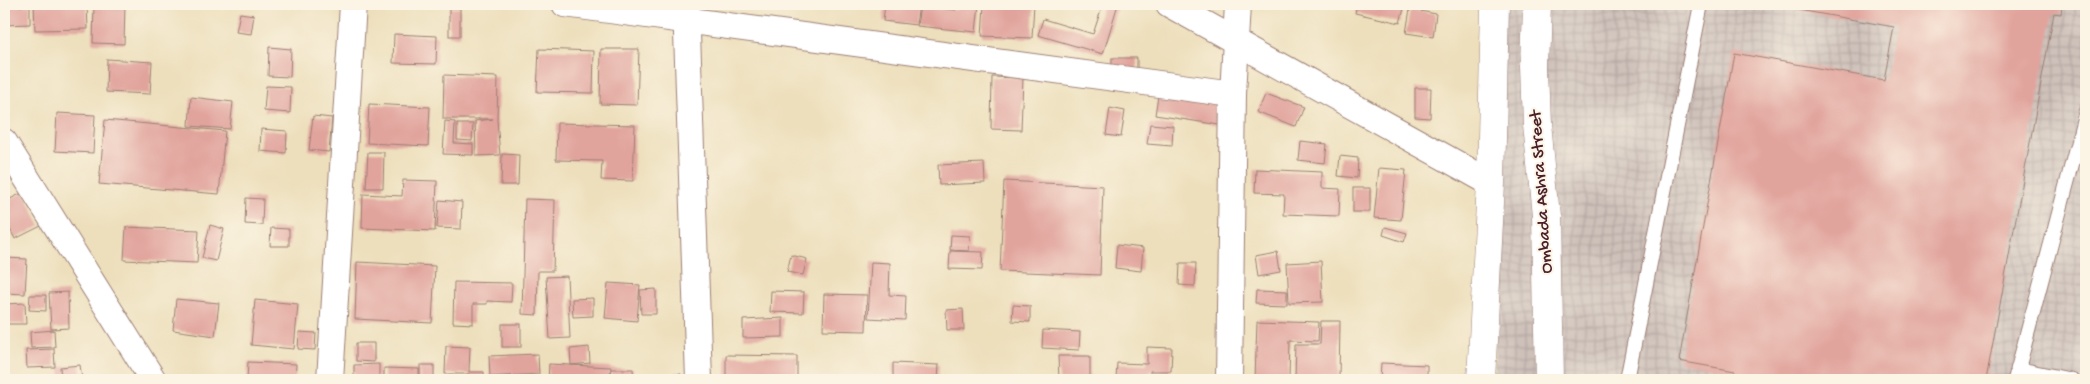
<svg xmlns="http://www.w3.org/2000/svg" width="2090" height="384" font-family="'Gochi Hand',sans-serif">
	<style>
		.industrial { fill: url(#industrial-grid) }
		.building { fill: #e1a49d }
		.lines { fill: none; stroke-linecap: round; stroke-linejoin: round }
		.service-casing { stroke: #9c7f74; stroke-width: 16 }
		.minor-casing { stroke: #9c7f74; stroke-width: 28 }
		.secondary-casing { stroke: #9c7f74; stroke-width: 29 }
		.service { stroke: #fff; stroke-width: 14 }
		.minor { stroke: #fff; stroke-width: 26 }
		.secondary { stroke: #fff; stroke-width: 28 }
		.labels { text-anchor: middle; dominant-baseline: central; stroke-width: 4; stroke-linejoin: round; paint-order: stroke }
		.street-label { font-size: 18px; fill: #4a1f2b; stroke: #fcf5e5 }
	</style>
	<defs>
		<pattern id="industrial-grid" width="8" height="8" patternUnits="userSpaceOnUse" patternTransform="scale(1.25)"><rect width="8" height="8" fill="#cec1ba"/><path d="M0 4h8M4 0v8" fill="none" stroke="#b2a5a0"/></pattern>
	</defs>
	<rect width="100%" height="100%" fill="#fcf5e5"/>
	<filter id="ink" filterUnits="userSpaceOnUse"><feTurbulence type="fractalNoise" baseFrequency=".02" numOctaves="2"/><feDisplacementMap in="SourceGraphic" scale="10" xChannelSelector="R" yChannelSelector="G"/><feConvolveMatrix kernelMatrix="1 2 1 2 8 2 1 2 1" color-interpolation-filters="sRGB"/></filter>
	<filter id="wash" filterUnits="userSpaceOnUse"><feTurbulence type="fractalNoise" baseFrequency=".0096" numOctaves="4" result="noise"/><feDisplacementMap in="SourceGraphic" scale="20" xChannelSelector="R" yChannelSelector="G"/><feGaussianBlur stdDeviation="1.12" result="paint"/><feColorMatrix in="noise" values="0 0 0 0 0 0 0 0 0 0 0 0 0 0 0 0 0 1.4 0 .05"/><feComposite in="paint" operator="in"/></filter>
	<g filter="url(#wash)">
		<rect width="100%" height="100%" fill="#eddfbc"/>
		<!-- industrial -->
		<polygon class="industrial" points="1504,4 2086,4 2086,380 1494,380"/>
		<g id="blocks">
			<!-- building -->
			<g class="building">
				<polygon points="34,4 87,4 88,29 35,30"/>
				<polygon points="94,4 125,4 124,44 93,43"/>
				<polygon points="885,4 919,4 916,25 883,21"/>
				<polygon points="957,4 979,4 976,32 917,26 920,6 956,10"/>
				<polygon points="984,4 1034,4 1032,38 982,36"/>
				<polygon points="1103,4 1118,4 1103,54 1038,35 1043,19 1093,34"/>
				<polygon points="1357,4 1397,4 1405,5 1400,23 1355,13"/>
				<polygon points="1766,4 2062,4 2061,14 2054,13 1986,380 1734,380 1735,371 1679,361 1734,53 1884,80 1894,27"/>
				<polygon points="4,6 30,6 30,24 4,25"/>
				<rect x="449" y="8" width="11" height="28"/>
				<polygon points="1410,9 1436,14 1433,37 1406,33"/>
				<polygon points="240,13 254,15 251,34 236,32"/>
				<polygon points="394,34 437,36 436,64 393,63"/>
				<polygon points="269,47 291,49 290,77 268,76"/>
				<polygon points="539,49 594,51 593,93 537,92"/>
				<polygon points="601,49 639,49 637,105 600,104"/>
				<rect x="1112" y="58" width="25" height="12"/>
				<polygon points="107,59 152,62 150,94 106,92"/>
				<polygon points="444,75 498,77 497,120 500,155 476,156 475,121 493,119 443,119"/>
				<polygon points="992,77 1023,78 1021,130 991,129"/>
				<polygon points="266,86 291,87 290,113 264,111"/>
				<polygon points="1415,88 1431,88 1430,118 1415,117"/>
				<polygon points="1266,93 1304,107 1296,127 1258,112"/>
				<polygon points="1158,96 1222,105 1220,125 1155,115"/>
				<polygon points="191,97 233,102 230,129 189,126"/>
				<polygon points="369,104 430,107 428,146 367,143"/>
				<polygon points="1110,108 1125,111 1121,137 1106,135"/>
				<polygon points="57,113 95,115 93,153 55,151"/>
				<polygon points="313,116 332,118 329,152 309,150"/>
				<polygon points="105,120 225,131 219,194 99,184"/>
				<polygon points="445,121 455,122 454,143 473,144 473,155 443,154"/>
				<polygon points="557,123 635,125 633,181 601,180 602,161 556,160"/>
				<polygon points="457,124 473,124 472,141 457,140"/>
				<polygon points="1150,124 1173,126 1172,146 1147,144"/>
				<polygon points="261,129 287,131 286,153 260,151"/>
				<polygon points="1300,141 1327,144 1325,163 1298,160"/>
				<polygon points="368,152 384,152 383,188 366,188"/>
				<polygon points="502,154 519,155 518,185 501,185"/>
				<polygon points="1340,156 1358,158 1357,178 1338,176"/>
				<polygon points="984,163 985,183 939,185 938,165"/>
				<polygon points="1379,168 1406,170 1401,220 1374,218"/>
				<polygon points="1255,169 1322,172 1322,188 1340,189 1339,216 1283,214 1284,194 1254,193"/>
				<polygon points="403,180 437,181 435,231 362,228 363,194 402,196"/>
				<polygon points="1004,181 1103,186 1100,275 1000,271"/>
				<rect x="1353" y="188" width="17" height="24"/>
				<polygon points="24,192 41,226 15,239 4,217 4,202"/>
				<polygon points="246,198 263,199 262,225 245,224"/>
				<polygon points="525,199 555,200 553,271 538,271 537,315 522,314"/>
				<polygon points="439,200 462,202 461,229 437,228"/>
				<polygon points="210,225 224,229 216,261 202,258"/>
				<polygon points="126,227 199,230 197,263 124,260"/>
				<polygon points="1385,227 1407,233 1404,242 1383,235"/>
				<polygon points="271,228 289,229 289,246 270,246"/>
				<polygon points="951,235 970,236 969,251 950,250"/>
				<polygon points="1117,245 1143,248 1141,271 1115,268"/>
				<polygon points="950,251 983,252 982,270 949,269"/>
				<polygon points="1278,251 1281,270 1259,274 1256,255"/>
				<polygon points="791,255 807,259 803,275 787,272"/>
				<polygon points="4,258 27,259 25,294 4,293"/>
				<polygon points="1321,261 1323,302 1289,303 1287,263"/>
				<polygon points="357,262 435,266 432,323 355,319"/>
				<polygon points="871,262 890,263 889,295 906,296 905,320 868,318"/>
				<polygon points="1180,263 1196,263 1195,286 1179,285"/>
				<polygon points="567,276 570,338 550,339 546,277"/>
				<polygon points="454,282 512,283 511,302 487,301 487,304 473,304 473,324 453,323"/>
				<polygon points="608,283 640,285 637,321 605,318"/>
				<polygon points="656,289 656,314 641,314 640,290"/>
				<polygon points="1257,289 1287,290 1287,304 1256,303"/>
				<polygon points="771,291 804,292 803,313 770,312"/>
				<polygon points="68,292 69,328 51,329 49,293"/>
				<polygon points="824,294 867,295 866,331 823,330"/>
				<polygon points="30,295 46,295 46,311 29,310"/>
				<polygon points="593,298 593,316 573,317 572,299"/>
				<polygon points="176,299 219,303 215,336 173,330"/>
				<polygon points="255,300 298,304 294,349 251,345"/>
				<polygon points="25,303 26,324 4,324 4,304"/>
				<polygon points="1013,305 1030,306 1030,322 1012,321"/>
				<polygon points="963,309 964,330 947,330 946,310"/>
				<polygon points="783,318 783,337 743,338 743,320"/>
				<polygon points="1257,320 1319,322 1318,341 1290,340 1289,380 1255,380"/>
				<polygon points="1321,321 1340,321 1339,380 1295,380 1296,344 1320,344"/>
				<rect x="502" y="324" width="19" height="23"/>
				<polygon points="54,330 55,347 31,348 30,332"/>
				<polygon points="1043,330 1080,332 1079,350 1042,348"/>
				<polygon points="299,332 316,333 315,350 298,349"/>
				<polygon points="356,343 374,343 374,362 356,361"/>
				<polygon points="446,346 470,347 469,372 484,372 484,380 469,380 469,374 445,374"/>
				<polygon points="589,347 590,363 571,365 570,349"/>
				<polygon points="1147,347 1172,348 1171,371 1150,371 1150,380 1116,380 1117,363 1147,364"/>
				<polygon points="54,349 55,367 27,368 26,350"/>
				<polygon points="538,354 539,374 490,377 489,356"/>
				<polygon points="726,355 797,356 797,380 726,380"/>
				<polygon points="1058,356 1090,356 1090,380 1059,380"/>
				<polygon points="248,362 296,364 295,380 247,380"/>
				<polygon points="893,363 939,365 938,380 893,380"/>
				<polygon points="1381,363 1427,365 1427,380 1380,380"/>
				<polygon points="379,364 379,380 354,380 354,365"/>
				<polygon points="549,364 611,367 610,380 548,380"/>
				<polygon points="80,365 82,379 61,380 60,367"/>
				<rect x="420" y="365" width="14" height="15"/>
				<polygon points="384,368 419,369 419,380 384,380"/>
				<polygon points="611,369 633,369 634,380 612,380"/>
				<polygon points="681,374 681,380 639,380 639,375"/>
				<polygon points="840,377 880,379 880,380 840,380"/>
			</g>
		</g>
	</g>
	<g filter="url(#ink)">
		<use href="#blocks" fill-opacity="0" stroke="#9c7f74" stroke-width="1"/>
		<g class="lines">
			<defs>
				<g id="service">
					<polyline points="2018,369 2072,380"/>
					<polyline points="1627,380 1701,4"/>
					<polyline points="2015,380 2086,111"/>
				</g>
				<g id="minor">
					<polyline points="565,4 1233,94"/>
					<polyline points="686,4 699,380"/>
					<polyline points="1169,4 1491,183"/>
					<polyline points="4,142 153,380"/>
					<polyline points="330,380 353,4"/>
					<polyline points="1229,380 1233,94 1238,4"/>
				</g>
				<g id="secondary">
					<polyline points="1537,4 1535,67 1537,125 1546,216 1549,380"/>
					<polyline points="1481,380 1491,183 1495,4"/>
				</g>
			</defs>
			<!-- service casing -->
			<use href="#service" class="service-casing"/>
			<!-- minor casing -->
			<use href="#minor" class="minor-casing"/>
			<!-- secondary casing -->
			<use href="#secondary" class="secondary-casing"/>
			<!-- service -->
			<use href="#service" class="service"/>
			<!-- minor -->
			<use href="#minor" class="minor"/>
			<!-- secondary -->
			<use href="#secondary" class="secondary"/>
		</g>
	</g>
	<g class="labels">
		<!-- street labels -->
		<g class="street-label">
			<text transform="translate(1542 192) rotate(-94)">Ombada Ashra Street</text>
		</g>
	</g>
	<!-- margin -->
	<rect width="2090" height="384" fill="none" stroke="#fcf5e5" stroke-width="20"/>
</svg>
